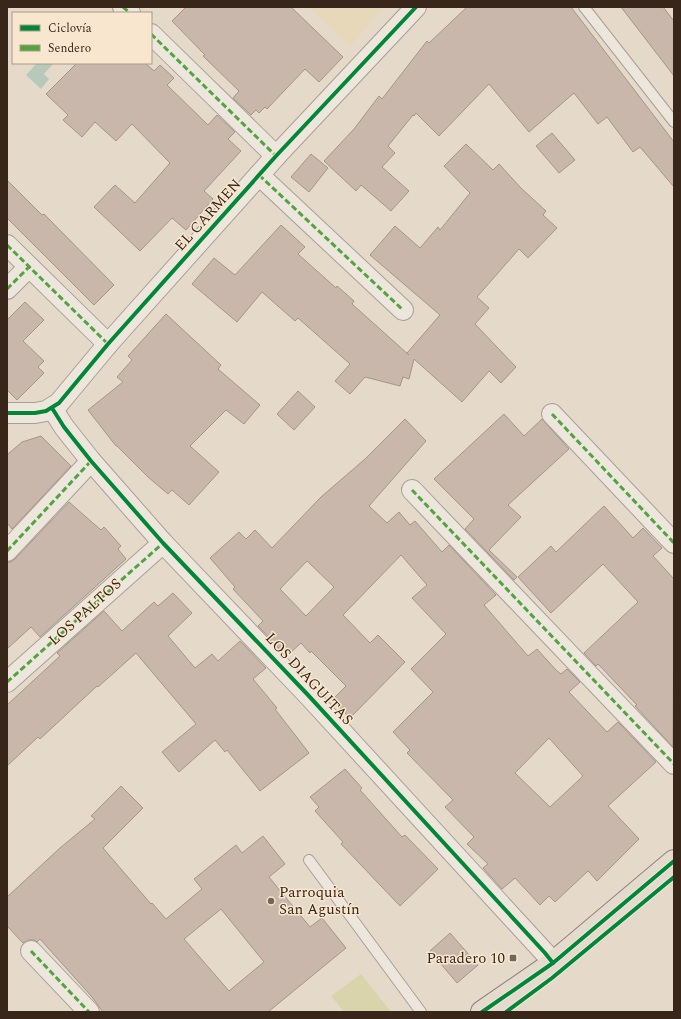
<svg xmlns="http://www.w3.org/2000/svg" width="681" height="1019" font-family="Spectral,serif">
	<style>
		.farmland { fill: #e6d8b9 }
		.green { fill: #d9d4ab }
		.water { fill: #b6c9bb }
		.building { fill: #c9b7ab; stroke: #a59589; fill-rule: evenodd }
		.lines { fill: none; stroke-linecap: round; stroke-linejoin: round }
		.lane-casing { stroke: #aa9f93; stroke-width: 12 }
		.street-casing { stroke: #aa9f93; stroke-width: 22 }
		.primary-casing { stroke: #8f847a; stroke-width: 24 }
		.lane { stroke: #ede6dc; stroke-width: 10 }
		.street { stroke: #ede6dc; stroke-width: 20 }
		.primary { stroke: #e4dacd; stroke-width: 22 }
		.quiet { stroke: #53a340; stroke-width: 3; stroke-dasharray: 6 3; stroke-linecap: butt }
		.cycleway-casing { stroke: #f8e7ce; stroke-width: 6 }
		.cycleway { stroke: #00873e; stroke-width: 4 }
		.poi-dot { fill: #756558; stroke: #f8e7ce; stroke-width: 1.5 }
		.labels { text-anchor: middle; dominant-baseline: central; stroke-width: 3; stroke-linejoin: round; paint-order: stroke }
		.street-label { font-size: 15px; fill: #38261b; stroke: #f8e7ce }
		.poi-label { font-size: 15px; fill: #38261b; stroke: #f8e7ce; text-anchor: start }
	</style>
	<rect width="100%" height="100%" fill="#e5daca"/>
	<!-- farmland -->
	<polygon class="farmland" points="309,7 383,7 350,47"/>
	<!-- green -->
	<polygon class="green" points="361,974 391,1012 344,1012 331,996"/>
	<!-- water -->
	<polygon class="water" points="37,63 54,63 44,74 49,79 41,89 26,75"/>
	<!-- building -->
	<g class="building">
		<polygon points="186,7 291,7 343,57 319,82 305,69 267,109 265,107 259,113 256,110 251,115 233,98 239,91 203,56 205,55 172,21"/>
		<polygon points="467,7 571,7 674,142 674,187 640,147 633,152 607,117 598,124 574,93 529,132 489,84 439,136 416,113 414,116 413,115 388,146 395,153 382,167 409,191 391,211 361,185 356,191 324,161 354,129 379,96 382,99 427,41 429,43"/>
		<polygon points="621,7 663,7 674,21 674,76"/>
		<polygon points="77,63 145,63 154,71 160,65 174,78 167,85 208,125 217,115 235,132 228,139 241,151 204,191 213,199 186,230 172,218 140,251 94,207 115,185 135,203 170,163 132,124 116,141 95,122 82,137 63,120 68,115 46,94"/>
		<polygon points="552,133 575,160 559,173 536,146"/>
		<polygon points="466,144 493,170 499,164 521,188 546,211 543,215 557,228 528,258 519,249 477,297 489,308 475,324 516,367 501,383 489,371 462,402 414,359 409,379 403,377 400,386 365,377 350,394 335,381 350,364 298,318 295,321 262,292 237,322 192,284 214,258 235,275 281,225 305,247 298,254 336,288 337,286 354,301 352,304 409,355 407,353 440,315 370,255 395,226 420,248 438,227 440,230 470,193 444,166"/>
		<polygon points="311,154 328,168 309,192 291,177"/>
		<polygon points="7,180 42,215 44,214 114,285 94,305 7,218"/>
		<polygon points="25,302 44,320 23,341 44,361 38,367 44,373 17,400 7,390 7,320"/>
		<polygon points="166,314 221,365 218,369 260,405 244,424 226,410 190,446 219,472 189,505 172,490 168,494 148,477 117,446 116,446 88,410 123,382 117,377 132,360 128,356"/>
		<polygon points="298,391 315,407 294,430 277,414"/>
		<polygon points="504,414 524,436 542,419 569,449 508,505 521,517 489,550 517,577 514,580 465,529 474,519 434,479"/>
		<path d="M405,419L426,441L369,506L387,523L399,512L410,525L415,521L442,552L449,545L496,595L484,605L528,656L537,649L556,670L561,674L567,669L580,682L569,692L607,732L618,722L656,762L608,806L639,839L597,881L588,871L555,902L549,896L540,905L515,878L502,889L483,868L488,864L467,844L474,837L445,807L453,800L407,753L410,750L393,732L433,692L411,669L446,634L412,598L427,585L401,555L343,615L370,643L378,635L405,662L350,718L332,700L346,686L311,651L310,653L301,643L289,654L286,651L284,653L258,626L263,621L233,589L235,587L210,558L239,532L246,539L255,530L272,548L321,497L365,459ZM307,561L334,587L306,616L280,589ZM549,738L583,776L550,807L515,773Z"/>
		<polygon points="41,436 71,466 12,529 7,523 7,455 22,442"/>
		<polygon points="69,502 101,530 104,527 121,546 118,549 126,559 40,637 31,627 7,649 7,562 11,562 15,559"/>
		<polygon points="604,506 633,538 643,528 662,548 653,556 674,579 673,747 635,706 637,705 598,664 596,666 584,653 638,602 603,564 551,613 518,577 551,546 556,552"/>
		<polygon points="173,593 192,613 168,636 195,668 212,654 218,661 240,641 266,668 253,679 277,708 275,709 309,753 260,791 227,750 225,752 215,740 179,772 162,752 196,724 136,653 98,687 97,686 40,739 38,737 7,766 7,705 60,656 57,653 104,611 122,631 154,602 158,606"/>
		<polygon points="345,769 362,788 360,790 402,837 405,835 438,869 400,906 341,844 343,842 315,811 319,807 310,797"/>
		<path d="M121,786L143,808L103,848L151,904L152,903L166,919L202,889L194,879L236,845L242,853L263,836L285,864L269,877L310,927L322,918L346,948L268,1012H103L92,997L40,939L37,942L34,940H29L23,943L7,926V897L60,848L95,819L91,816ZM221,909L264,962L229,991L184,939Z"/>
		<polygon points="450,933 478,965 457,983 430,951"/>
	</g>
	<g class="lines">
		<defs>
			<g id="lane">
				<polyline points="584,7 674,122"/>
				<polyline points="309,860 421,1012"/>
			</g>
			<g id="street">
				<polyline points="123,7 130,13"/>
				<polyline points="151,34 276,156"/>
				<polyline points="259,175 403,310"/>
				<polyline points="7,245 108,344"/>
				<polyline points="7,289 29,267"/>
				<polyline points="52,408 64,427 91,461 163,543 308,695 545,953 553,963"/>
				<polyline points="7,413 35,413 46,411 59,403 108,344 276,156 416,7"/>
				<polyline points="552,414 674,543"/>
				<polyline points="412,490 674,764"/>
				<polyline points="7,551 91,461"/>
				<polyline points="7,682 163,543"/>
				<polyline points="31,951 89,1012"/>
			</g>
			<polyline id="primary" points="482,1012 553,963 674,861"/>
		</defs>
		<!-- lane casing -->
		<use href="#lane" class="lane-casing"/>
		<!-- street casing -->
		<use href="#street" class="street-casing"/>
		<!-- primary casing -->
		<use href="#primary" class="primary-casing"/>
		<!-- lane -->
		<use href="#lane" class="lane"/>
		<!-- street -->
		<use href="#street" class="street"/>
		<!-- primary -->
		<use href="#primary" class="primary"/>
		<!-- quiet -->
		<g class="quiet">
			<polyline points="123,7 130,13"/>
			<polyline points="151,34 276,156"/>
			<polyline points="259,175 403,310"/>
			<polyline points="7,245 108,344"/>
			<polyline points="7,289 29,267"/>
			<polyline points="552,414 674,543"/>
			<polyline points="412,490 674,764"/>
			<polyline points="7,551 91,461"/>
			<polyline points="7,682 163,543"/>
			<polyline points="31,951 89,1012"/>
		</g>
		<defs>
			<g id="cycleway">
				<polyline points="52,408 64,427 91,461 163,543 308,695 545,953 553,963"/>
				<polyline points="7,413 35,413 46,411 59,403 108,344 276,156 416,7"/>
				<polyline points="482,1012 553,963 674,861"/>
				<polyline points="506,1012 552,978 674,877"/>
			</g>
		</defs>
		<!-- cycleway casing -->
		<use href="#cycleway" class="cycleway-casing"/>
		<!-- cycleway -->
		<use href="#cycleway" class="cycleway"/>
	</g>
	<!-- markers -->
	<g class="poi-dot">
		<circle cx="271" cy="901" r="4"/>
		<rect x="509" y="954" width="8" height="8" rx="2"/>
	</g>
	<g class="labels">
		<!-- street labels -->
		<g class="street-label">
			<text transform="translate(208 215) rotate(-48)">EL CARMEN</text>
			<text transform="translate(85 612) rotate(-42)">LOS PALTOS</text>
			<text transform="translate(309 679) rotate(47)">LOS DIAGUITAS</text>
		</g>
		<!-- poi labels -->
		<g class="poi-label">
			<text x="279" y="892">Parroquia<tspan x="279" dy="17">San Agustín</tspan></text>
			<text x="505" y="958" text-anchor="end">Paradero 10</text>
		</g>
	</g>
	<!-- border -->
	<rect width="681" height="1019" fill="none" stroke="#38261b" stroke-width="16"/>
	<!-- legend -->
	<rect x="12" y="12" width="140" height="52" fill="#f8e7ce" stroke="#ab9a86"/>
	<rect x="20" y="25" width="20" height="6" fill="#00873e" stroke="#ab9a86"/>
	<text x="48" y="32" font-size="12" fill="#38261b">Ciclovía</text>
	<rect x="20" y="45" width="20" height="6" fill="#53a340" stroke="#ab9a86"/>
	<text x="48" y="52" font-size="12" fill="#38261b">Sendero</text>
</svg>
